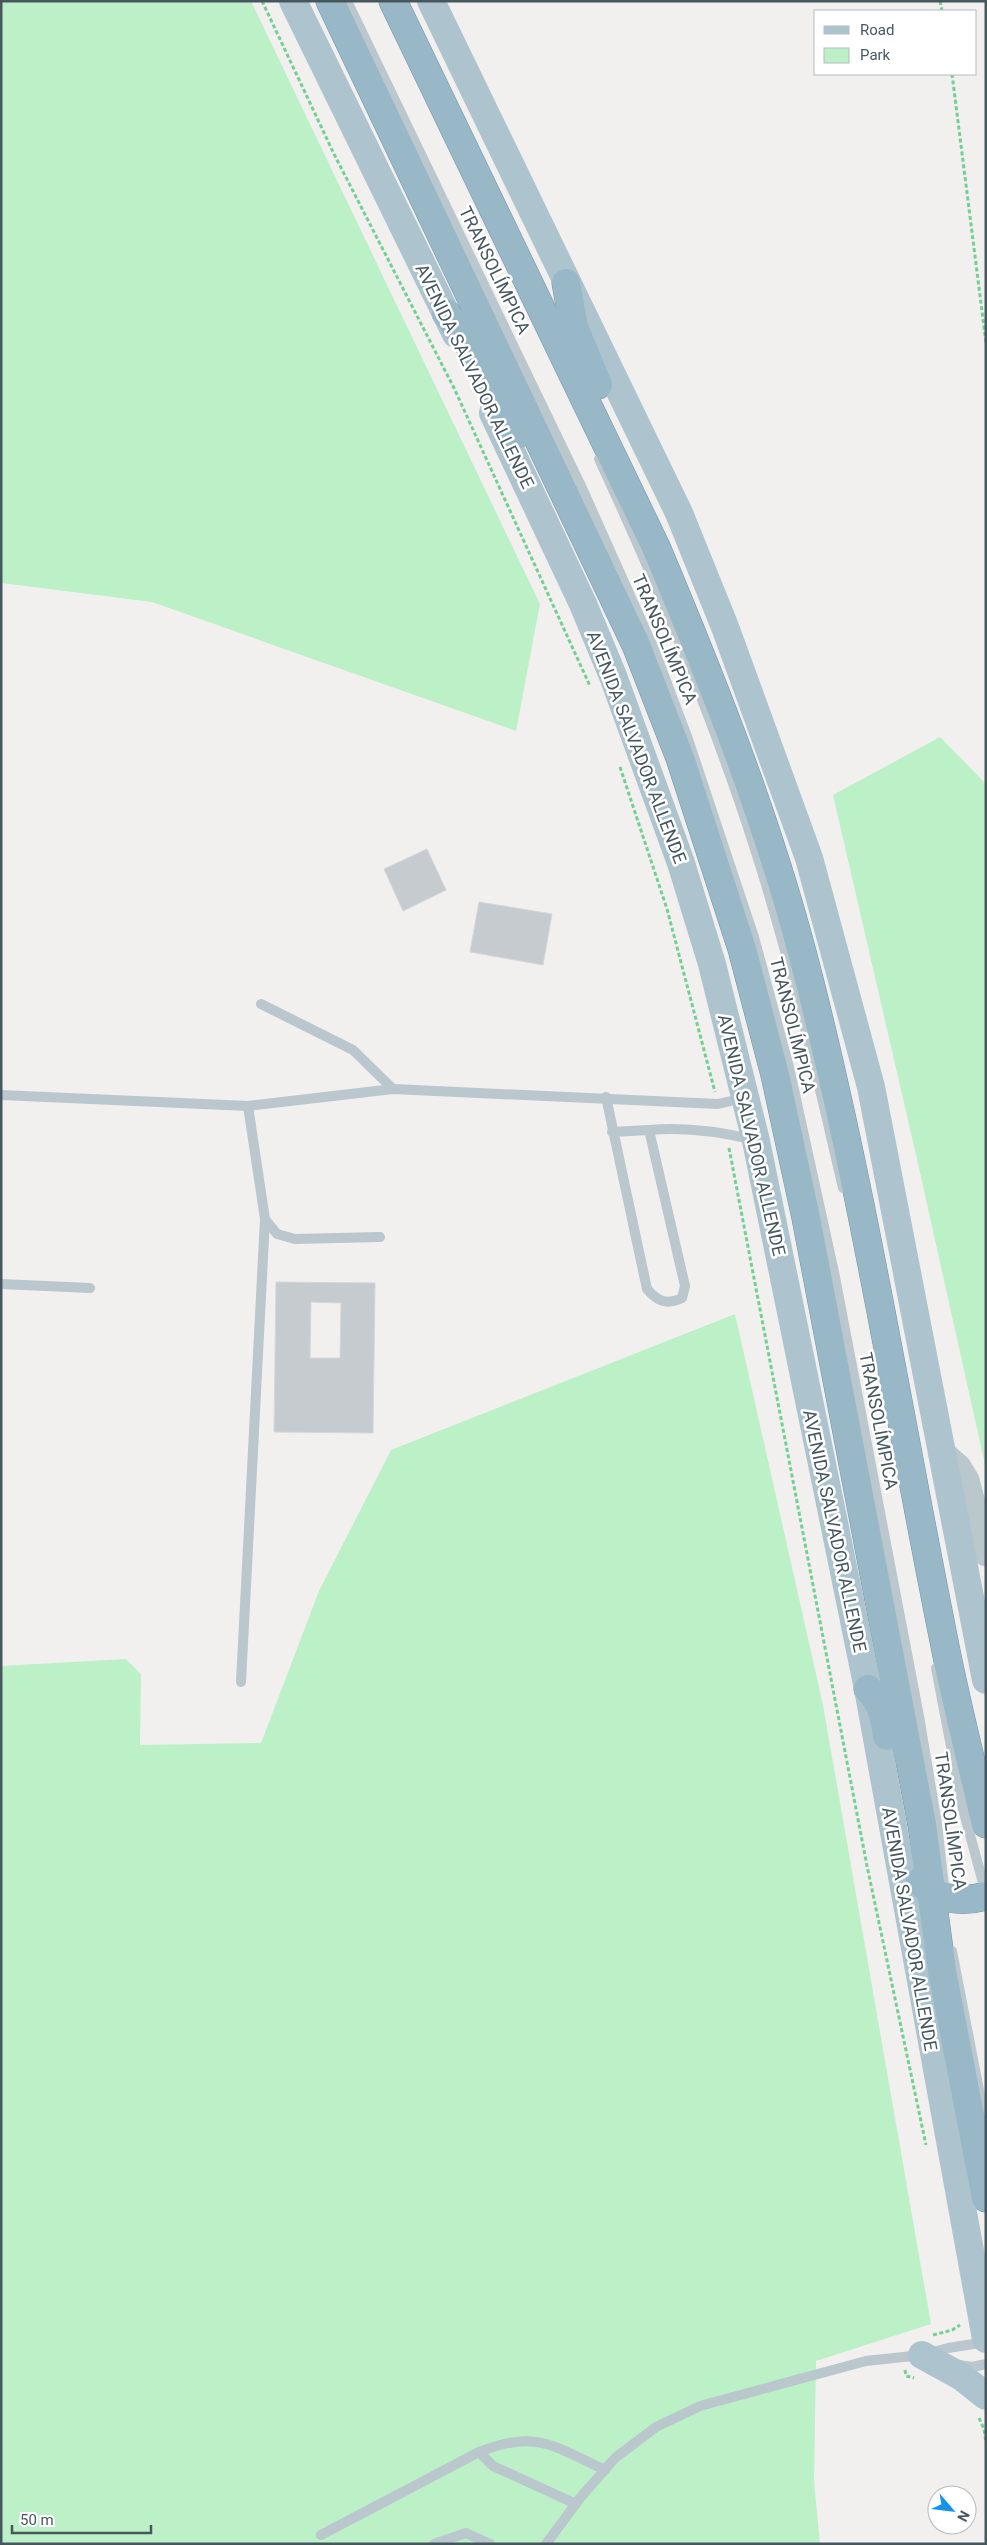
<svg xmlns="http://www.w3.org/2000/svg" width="987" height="2545" font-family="Roboto,sans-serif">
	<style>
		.green { fill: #bcf1c7 }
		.building { fill: #c6cbcf; stroke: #d3d7db; fill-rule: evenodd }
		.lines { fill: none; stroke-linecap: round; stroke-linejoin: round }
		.trunk-casing { stroke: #7097ac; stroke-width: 29 }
		.path { stroke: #72d192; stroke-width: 3; stroke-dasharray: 4 2.5; stroke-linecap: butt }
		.service { stroke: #bac7cd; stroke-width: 10 }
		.tertiary { stroke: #bac7cd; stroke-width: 25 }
		.primary { stroke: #adc4cf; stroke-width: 28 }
		.trunk { stroke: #98b8c8; stroke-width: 28 }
		.labels { text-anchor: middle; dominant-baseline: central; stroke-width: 5; stroke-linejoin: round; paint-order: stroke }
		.street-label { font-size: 18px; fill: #46575e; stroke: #fff }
	</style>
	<rect width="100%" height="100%" fill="#f2efef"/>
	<!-- green -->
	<g class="green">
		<polygon points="1,1 251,1 540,604 516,731 152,602 1,583"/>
		<polygon points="940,737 986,784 986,1469 919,1168 833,795"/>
		<polygon points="735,1314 823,1705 931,2324 816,2361 814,2481 820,2544 1,2544 1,1666 126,1659 141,1674 140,1745 261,1743 319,1591 391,1450"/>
	</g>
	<!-- building -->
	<g class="building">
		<polygon points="427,849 446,890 403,911 384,869"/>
		<polygon points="479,902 552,914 543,965 470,952"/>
		<path d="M276,1282L375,1283L373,1433L274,1432ZM311,1302L341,1303L340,1358H310Z"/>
	</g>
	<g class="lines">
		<defs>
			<g id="trunk">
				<polyline points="330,1 636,645 680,758 742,949 775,1075 806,1218 922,1825 942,1971 986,2198"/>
				<path d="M393,1L656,547C715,687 772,831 809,979C864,1196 899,1417 943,1636C955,1699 971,1761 986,1824"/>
				<polyline points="566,283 574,327 598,385"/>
				<polyline points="446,313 468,343 516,435"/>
				<path d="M868,1689C882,1704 884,1716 887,1736"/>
				<path d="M920,1882C938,1900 962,1903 986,1896"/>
			</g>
		</defs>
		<!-- trunk casing -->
		<use href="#trunk" class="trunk-casing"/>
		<!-- path -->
		<g class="path">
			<polyline points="262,1 334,154 454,388 590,686"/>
			<polyline points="940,1 942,11"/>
			<polyline points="952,74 986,343"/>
			<polyline points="620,767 667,909 715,1092"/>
			<polyline points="729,1148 867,1866 926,2145"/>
			<polyline points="933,2335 952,2330 960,2325"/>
			<polyline points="905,2370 906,2376 914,2378"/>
			<polyline points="979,2418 984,2429 986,2443"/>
		</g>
		<!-- service -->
		<g class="service">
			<polyline points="347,1 582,488 654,649 688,739 754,937 789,1067 834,1272 919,1716 937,1824 945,1895"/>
			<path d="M599,459C657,584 711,712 753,843C790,957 816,1072 843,1188"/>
			<polyline points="261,1004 353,1050 393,1089"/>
			<polyline points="1,1095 248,1106 393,1089 718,1104 744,1098"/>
			<path d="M606,1097L647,1289C658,1302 667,1305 682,1298L685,1286L649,1130L612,1132"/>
			<polyline points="248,1106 265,1219 277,1234 295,1239 380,1237"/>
			<path d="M649,1130C685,1127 718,1131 754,1140"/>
			<polyline points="1,1284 90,1288"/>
			<polyline points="936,1668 963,1809 986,1894"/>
			<polyline points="241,1682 265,1219"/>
			<polyline points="952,1951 983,2111"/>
			<polyline points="959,2365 972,2367 986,2364"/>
			<polyline points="479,2452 493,2466 576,2504"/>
			<path d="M321,2535L479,2452C536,2429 553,2446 605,2470"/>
			<polyline points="434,2544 466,2533 490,2544"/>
			<polyline points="546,2544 580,2498 615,2458 656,2427 700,2406 866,2361 922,2355 948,2348 986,2342"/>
		</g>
		<!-- tertiary -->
		<polyline class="tertiary" points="943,1453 959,1467 967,1480 986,1554"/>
		<!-- primary -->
		<g class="primary">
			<polyline points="293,1 456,334"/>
			<polyline points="431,1 679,513 725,627 809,858 871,1087 986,1680"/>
			<polyline points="493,413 583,604 613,676 681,863 712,964 756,1141 868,1689 986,2339"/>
			<polyline points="922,2355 962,2377 986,2396"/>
		</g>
		<!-- trunk -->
		<use href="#trunk" class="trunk"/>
	</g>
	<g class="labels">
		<!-- street labels -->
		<g class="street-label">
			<text transform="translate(495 270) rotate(64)">TRANSOLÍMPICA</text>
			<text transform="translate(475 376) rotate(64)">AVENIDA SALVADOR ALLENDE</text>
			<text transform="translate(665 639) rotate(67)">TRANSOLÍMPICA</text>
			<text transform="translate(637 747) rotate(69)">AVENIDA SALVADOR ALLENDE</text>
			<text transform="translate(793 1025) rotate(76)">TRANSOLÍMPICA</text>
			<text transform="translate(752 1135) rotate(77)">AVENIDA SALVADOR ALLENDE</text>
			<text transform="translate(879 1421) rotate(79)">TRANSOLÍMPICA</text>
			<text transform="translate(835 1531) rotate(78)">AVENIDA SALVADOR ALLENDE</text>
			<text transform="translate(951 1821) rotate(82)">TRANSOLÍMPICA</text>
			<text transform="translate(910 1929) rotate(80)">AVENIDA SALVADOR ALLENDE</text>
		</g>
	</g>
	<!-- border -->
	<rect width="987" height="2545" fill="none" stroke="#46575e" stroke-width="5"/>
	<!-- legend -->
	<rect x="814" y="10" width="162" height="65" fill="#ffffff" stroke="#b5bcbf"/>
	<rect x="824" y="26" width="25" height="8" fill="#adc4cf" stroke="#b5bcbf"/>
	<text x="860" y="35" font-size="15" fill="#46575e">Road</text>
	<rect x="824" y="48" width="25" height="15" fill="#bcf1c7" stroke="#b5bcbf"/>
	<text x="860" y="60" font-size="15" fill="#46575e">Park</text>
	<!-- north arrow -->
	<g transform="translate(952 2510) rotate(118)"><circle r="24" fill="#ffffff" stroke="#b5bcbf"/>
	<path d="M0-4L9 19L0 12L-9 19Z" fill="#1095eb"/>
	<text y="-8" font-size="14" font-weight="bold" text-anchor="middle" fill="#46575e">N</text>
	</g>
	<!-- scale -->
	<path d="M12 2525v8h139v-8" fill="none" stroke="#46575e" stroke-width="2.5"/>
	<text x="20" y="2525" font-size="15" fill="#46575e" stroke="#ffffff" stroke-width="4" paint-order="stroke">50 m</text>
</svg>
